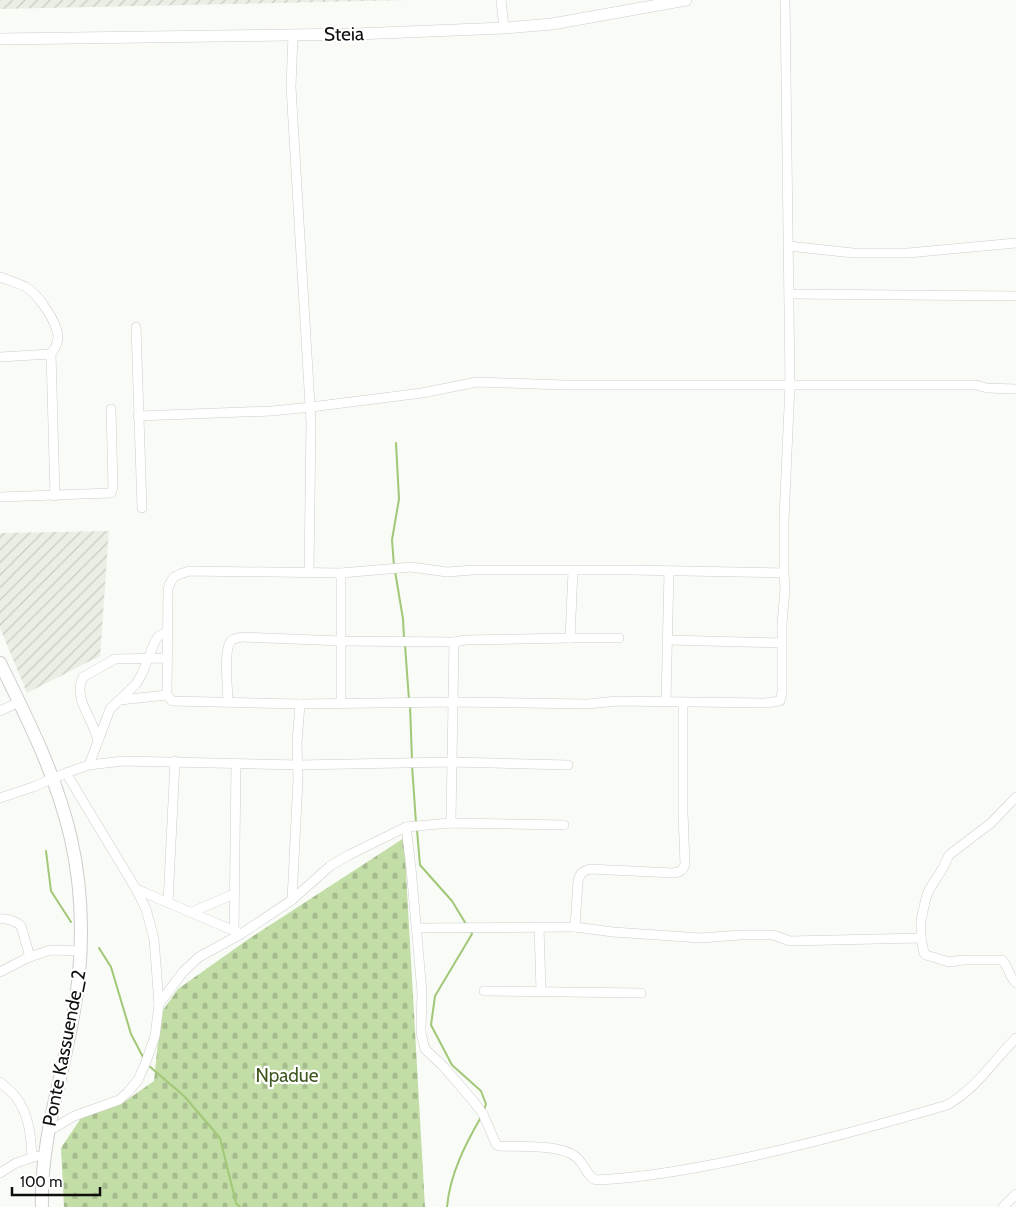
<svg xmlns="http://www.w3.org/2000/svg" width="1016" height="1207" font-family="Cabin,sans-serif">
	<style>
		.industrial { fill: url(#industrial-furrows) }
		.cemetery { fill: url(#cemetery-stones) }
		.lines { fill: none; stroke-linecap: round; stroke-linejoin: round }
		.stream { stroke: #a0c876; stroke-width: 2 }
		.minor-casing { stroke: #cccecb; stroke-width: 10 }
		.major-casing { stroke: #cccecb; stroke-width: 12 }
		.highway-casing { stroke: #cccecb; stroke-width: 14 }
		.minor { stroke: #fff; stroke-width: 9 }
		.major { stroke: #fff; stroke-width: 11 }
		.highway { stroke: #fff; stroke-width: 12 }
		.labels { text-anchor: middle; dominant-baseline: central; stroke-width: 4.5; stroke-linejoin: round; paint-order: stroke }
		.street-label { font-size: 19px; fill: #0e0f0d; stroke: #fff }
		.park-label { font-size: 19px; fill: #3f5820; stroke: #fff }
	</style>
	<defs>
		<pattern id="industrial-furrows" width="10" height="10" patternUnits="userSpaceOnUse" patternTransform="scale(1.25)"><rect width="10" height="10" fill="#eaefe5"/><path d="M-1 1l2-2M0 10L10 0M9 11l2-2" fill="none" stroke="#c8ccc3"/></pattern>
		<pattern id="cemetery-stones" width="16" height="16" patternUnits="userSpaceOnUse" patternTransform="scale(1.25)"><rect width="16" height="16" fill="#c2dda6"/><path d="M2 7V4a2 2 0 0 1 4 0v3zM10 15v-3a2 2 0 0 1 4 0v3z" fill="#a6bc8e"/></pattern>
	</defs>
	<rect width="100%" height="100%" fill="#f9fbf7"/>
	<!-- industrial -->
	<g class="industrial">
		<polygon points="0,0 410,0 0,9"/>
		<polygon points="109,531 100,656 27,693 0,628 0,533"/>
	</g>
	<!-- cemetery -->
	<polygon class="cemetery" points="404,838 425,1207 64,1207 61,1148 81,1118 127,1100 154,1081 161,1013 178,989 250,938"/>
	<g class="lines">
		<!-- stream -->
		<g class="stream">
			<polyline points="394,566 392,540 399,499 396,443"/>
			<polyline points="395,571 403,619 404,638"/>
			<polyline points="405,645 409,700"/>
			<polyline points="410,705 412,760"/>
			<polyline points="412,765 416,823"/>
			<polyline points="417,830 420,865 452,901 466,924"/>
			<polyline points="46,851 51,891 71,922"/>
			<polyline points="470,930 472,934 435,996 431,1025 452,1065 481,1091 486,1104 484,1110"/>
			<polyline points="99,948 111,967 131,1034 144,1059"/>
			<polyline points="148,1065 184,1096 220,1138 236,1203 240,1207"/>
			<path d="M447,1207C450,1174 465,1145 481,1117"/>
		</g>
		<defs>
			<g id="minor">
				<polyline points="501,0 504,28"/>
				<polyline points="293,35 291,87 311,422 309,573"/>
				<polyline points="788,246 853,253 908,253 1016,243"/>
				<path d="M0,277C8,280 18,283 26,287C38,294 57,322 58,336C58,344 55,349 51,354L55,496"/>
				<polyline points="789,294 1016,296"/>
				<polyline points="136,327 142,508"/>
				<polyline points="0,357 51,354"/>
				<polyline points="138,416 272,411 311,407 422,393 477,382 564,385 976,385 987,388 1016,389"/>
				<polyline points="0,497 111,493 113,487 111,409"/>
				<polyline points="341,573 341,703"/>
				<path d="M784,573L632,570H473L447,572L411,567L341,573L189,571C177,575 172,575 168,589L167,695L172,701L300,704L454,702L588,704L617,701L765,703L780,701L782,693V624L785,589L784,573V520L790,384L785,0"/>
				<polyline points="570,638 619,638"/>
				<polyline points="668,640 782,643"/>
				<polyline points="120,700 167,695"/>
				<path d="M228,702C228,690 223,650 231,641C234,638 239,638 243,637L342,641L454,642"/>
				<polyline points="666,702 669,571"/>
				<path d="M683,703V813L685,864C683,871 680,872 673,873L590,869C583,871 580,873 578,881L575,927L613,932L701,938L740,935H773L790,941L921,938"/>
				<polyline points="0,711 19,702"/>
				<path d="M98,742C95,720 72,700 83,677L115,659L167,658"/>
				<polyline points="89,765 110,709 136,684 142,674 155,641 159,636 168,631"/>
				<polyline points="66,773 89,765 123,761 298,765 453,762 568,765"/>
				<path d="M1016,797L991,823L949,855L943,868L929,890L926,898L921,920V938L924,953L926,955L949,962L963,960H1002C1009,967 1008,975 1016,983"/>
				<polyline points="0,798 33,787 66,773 136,889 146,909 154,939 159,1004 155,1036 146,1062 138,1080 128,1092 119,1100 74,1116 54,1128 48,1129"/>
				<polyline points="450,823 451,820 454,642 466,640 570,638 573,571"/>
				<path d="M406,827L411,868L422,992L421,1033L425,1049L444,1067L474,1102L483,1114L496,1144L499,1146C520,1147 560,1144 576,1157C585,1164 586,1176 596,1180C645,1178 693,1169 740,1159C810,1144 879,1125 947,1105C975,1090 994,1060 1016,1038"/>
				<polyline points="136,889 239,933"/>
				<polyline points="292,900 298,779 297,743 300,704"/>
				<polyline points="168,903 175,761"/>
				<polyline points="192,912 234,894"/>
				<path d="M0,919C6,918 16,921 21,926L30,957"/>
				<polyline points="539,927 541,991"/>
				<polyline points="417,928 575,927"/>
				<polyline points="234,931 236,764"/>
				<polyline points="0,972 27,958 50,950 81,951"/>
				<polyline points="484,991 641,993"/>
				<polyline points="159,1004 183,972 199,957 241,934 292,900 330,866 349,855 406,827 450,823 564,825"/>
				<path d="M0,1082C5,1087 11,1091 15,1096C29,1113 31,1136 32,1157"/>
				<polyline points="0,1173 16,1163 37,1156"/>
				<polyline points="1003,1207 1016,1194"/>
			</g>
			<polyline id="major" points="0,39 356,34 504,28 552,24 686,0"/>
			<path id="highway" d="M0,663C28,720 57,777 71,839C84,896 84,959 73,1016C62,1080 40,1141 42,1207"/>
		</defs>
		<!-- minor casing -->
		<use href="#minor" class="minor-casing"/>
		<!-- major casing -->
		<use href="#major" class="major-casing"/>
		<!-- highway casing -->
		<use href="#highway" class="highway-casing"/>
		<!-- minor -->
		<use href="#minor" class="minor"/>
		<!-- major -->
		<use href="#major" class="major"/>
		<!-- highway -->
		<use href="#highway" class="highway"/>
	</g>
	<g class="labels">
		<!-- street labels -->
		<g class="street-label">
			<text transform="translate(344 34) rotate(-1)">Steia</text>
			<text transform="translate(64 1048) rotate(-79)">Ponte Kassuende_2</text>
		</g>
		<!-- park labels -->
		<g class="park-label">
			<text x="287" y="1075">Npadue</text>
		</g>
	</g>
	<!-- scale -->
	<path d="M12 1187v8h88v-8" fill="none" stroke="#0e0f0d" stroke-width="2.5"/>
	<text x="20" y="1187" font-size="15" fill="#0e0f0d" stroke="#ffffff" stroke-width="4" paint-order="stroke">100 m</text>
</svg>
